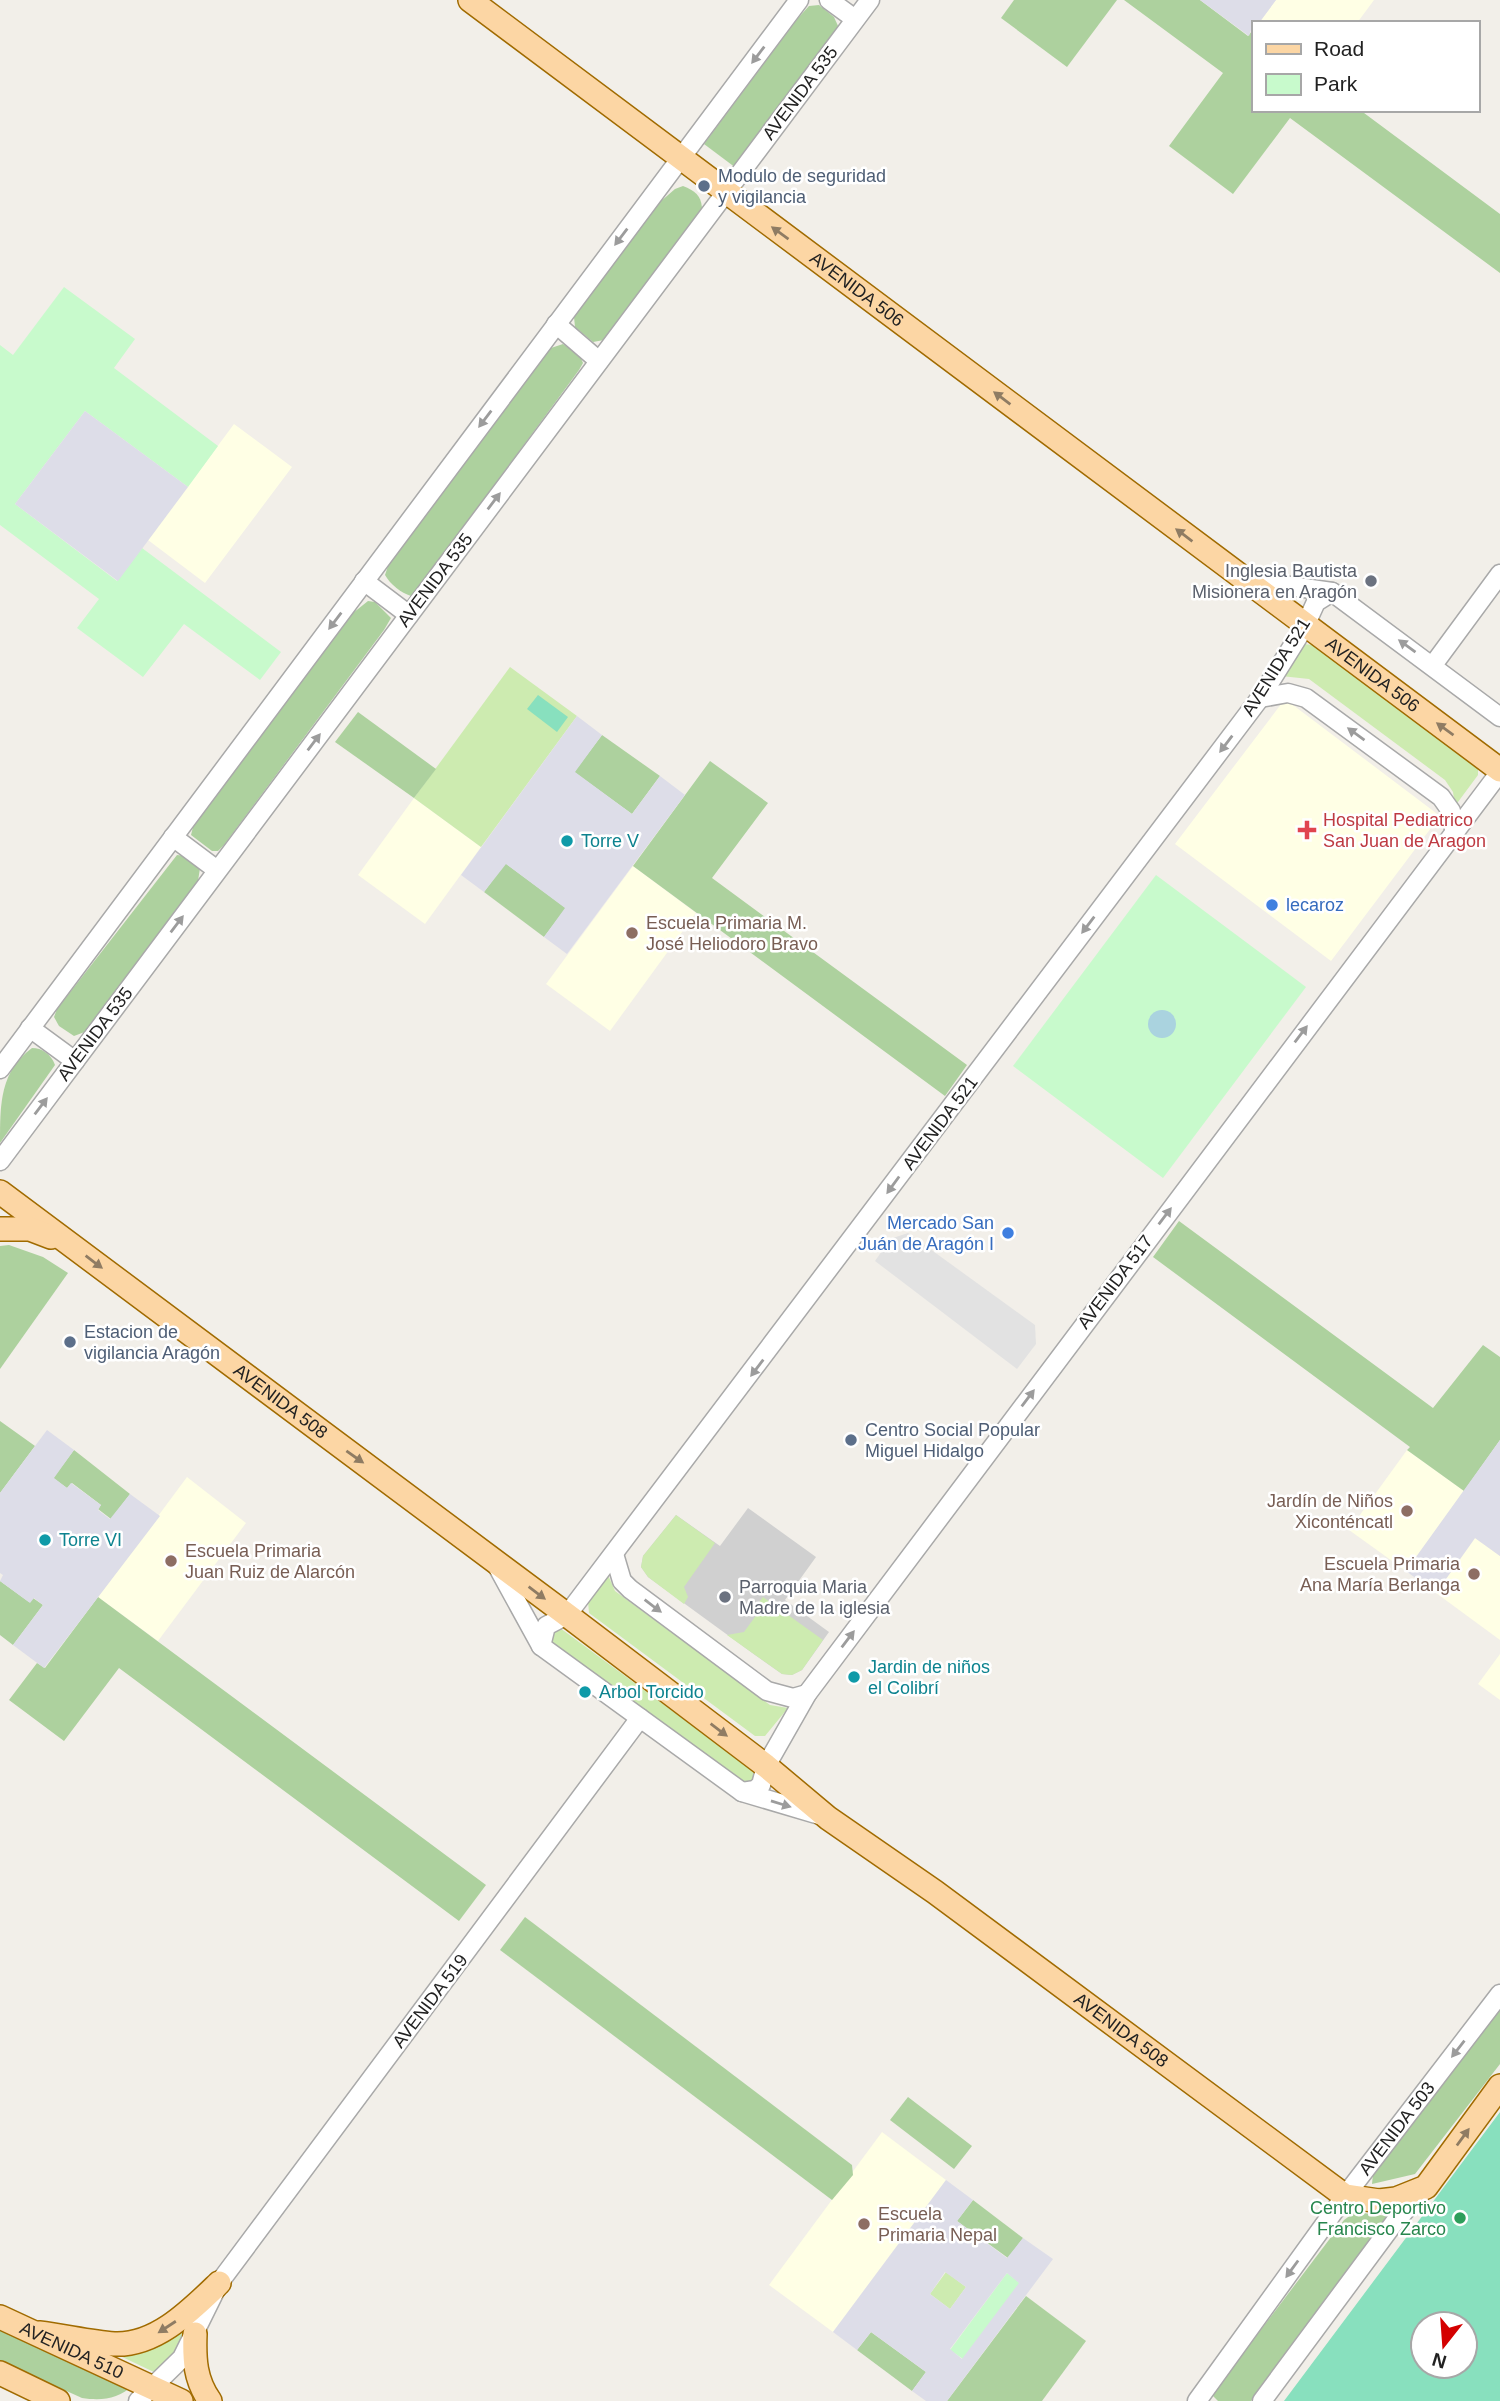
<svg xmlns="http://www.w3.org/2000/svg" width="1500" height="2401" font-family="Helvetica,sans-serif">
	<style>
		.education { fill: #ffffe5 }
		.religious { fill: #d0d0d0 }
		.grass { fill: #cdebb0 }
		.forest { fill: #add19e }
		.park { fill: #c8facc }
		.pitch { fill: #88e0be; fill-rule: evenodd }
		.parking { fill: #e2e2e2 }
		.plaza { fill: #dddde8; fill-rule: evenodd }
		.water { fill: #aad3df }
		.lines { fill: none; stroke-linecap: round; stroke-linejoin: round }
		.tertiary-casing { stroke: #a9a9a9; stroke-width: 21 }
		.primary-casing { stroke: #a06b00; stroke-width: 26 }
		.tertiary { stroke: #fff; stroke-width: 18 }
		.primary { stroke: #fcd6a4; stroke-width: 23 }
		.oneway { fill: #9c9c9c }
		.oneway2 { fill: #8f7c63 }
		.service-dot { fill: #5c6f8a; stroke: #fff; stroke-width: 2.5 }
		.worship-dot { fill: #6b7280; stroke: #fff; stroke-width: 2.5 }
		.health-dot { fill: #e0444e; stroke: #fff; stroke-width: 2.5 }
		.culture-dot { fill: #0f9aa8; stroke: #fff; stroke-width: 2.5 }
		.shop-dot { fill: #3f7fe0; stroke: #fff; stroke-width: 2.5 }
		.education-dot { fill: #8d6e63; stroke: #fff; stroke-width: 2.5 }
		.leisure-dot { fill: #2e9e5b; stroke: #fff; stroke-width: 2.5 }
		.labels { text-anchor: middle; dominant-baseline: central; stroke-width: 5; stroke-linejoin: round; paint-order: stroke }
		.street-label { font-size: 18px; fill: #222; stroke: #fff }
		.service-label { font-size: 18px; fill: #4e5e75; stroke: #fff; text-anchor: start }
		.worship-label { font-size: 18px; fill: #5b616d; stroke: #fff; text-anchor: end }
		.health-label { font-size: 18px; fill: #be3a42; stroke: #fff; text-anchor: start }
		.culture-label { font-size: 18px; fill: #0d838f; stroke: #fff; text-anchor: start }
		.shop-label { font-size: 18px; fill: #366cbe; stroke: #fff; text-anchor: start }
		.education-label { font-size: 18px; fill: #785e54; stroke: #fff; text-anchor: start }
		.leisure-label { font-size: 18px; fill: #27864d; stroke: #fff; text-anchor: end }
	</style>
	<rect width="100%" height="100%" fill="#f2efe9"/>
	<!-- education -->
	<g class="education">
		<polygon points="1276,0 1374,0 1357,23 1259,23"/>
		<polygon points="234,424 292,467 205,583 148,540"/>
		<polygon points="1285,699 1440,816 1331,961 1175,844"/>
		<polygon points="414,798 481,847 425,924 358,875"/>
		<polygon points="633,866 696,913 610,1031 546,984"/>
		<polygon points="1407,1450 1464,1491 1406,1571 1349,1530"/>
		<polygon points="187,1477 246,1523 158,1641 98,1597"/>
		<polygon points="1475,1538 1500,1556 1500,1640 1436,1593"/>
		<polygon points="1500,1654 1500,1700 1478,1684"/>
		<polygon points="882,2132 946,2180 833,2332 769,2285"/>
	</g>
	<!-- religious -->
	<polygon class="religious" points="748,1508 816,1557 785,1600 829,1632 802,1670 792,1675 782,1674 755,1655 648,1577 641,1567 643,1556 676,1515 720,1546"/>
	<!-- grass -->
	<g class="grass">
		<polygon points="1303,644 1314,645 1478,768 1478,775 1455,806 1453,792 1445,780 1309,679 1281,676"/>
		<polygon points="510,667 577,716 481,847 414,798"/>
		<polygon points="676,1515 715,1543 684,1587 688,1597 684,1604 648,1577 641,1567 643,1556"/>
		<polygon points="608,1575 615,1591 770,1705 788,1708 765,1736 755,1736 589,1613 588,1601"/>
		<polygon points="763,1597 823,1640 802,1670 792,1675 782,1674 727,1635 744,1632 760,1610 756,1606"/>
		<polygon points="556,1625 755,1772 760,1778 750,1787 552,1644 545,1632"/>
		<polygon points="946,2272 966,2287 950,2309 930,2294"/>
		<polygon points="193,2316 178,2347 156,2373 116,2354"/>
	</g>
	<!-- forest -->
	<g class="forest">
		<polygon points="1014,0 1117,0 1067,67 1001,18"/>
		<polygon points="1124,0 1200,0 1248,36 1252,31 1253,110 1360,110 1500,214 1500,273 1290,118 1233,194 1169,146 1223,73"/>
		<polygon points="819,5 834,17 838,26 835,34 736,168 704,144 798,18 809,6"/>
		<path d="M683,186C695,191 701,195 702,208L604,340L593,342L575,327L574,317L660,202L675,189Z"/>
		<path d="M563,344L580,356L583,363L579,370L415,593L411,596C401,593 390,584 385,575L388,566L551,348Z"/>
		<polygon points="368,601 375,602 391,618 384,630 224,845 218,851 212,851 191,835 193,827 353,613"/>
		<polygon points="358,712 436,769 414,798 335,742"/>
		<polygon points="602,735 660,776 632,814 574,772"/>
		<polygon points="710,761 768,803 712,878 967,1065 945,1096 633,866"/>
		<polygon points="177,855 186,856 200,868 198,881 90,1030 74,1036 59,1026 54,1017 57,1009"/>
		<polygon points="505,863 566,908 544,937 484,892"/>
		<path d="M32,1048C42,1048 51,1054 55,1065L0,1143C0,1103 0,1072 32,1048Z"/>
		<polygon points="1179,1221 1433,1408 1483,1345 1500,1357 1500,1440 1464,1491 1407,1450 1410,1447 1153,1257"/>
		<polygon points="9,1245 43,1257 68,1273 0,1369 0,1246"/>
		<polygon points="0,1421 35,1446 0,1493"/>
		<polygon points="74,1450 130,1494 111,1519 98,1509 101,1505 72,1483 67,1488 53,1478"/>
		<polygon points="0,1581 29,1602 33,1598 43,1605 13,1645 0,1635"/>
		<polygon points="98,1597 486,1885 459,1921 119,1668 64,1741 9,1700 37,1663 45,1668"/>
		<polygon points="525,1917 852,2165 853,2175 832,2200 500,1950"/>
		<polygon points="1500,2005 1500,2064 1415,2174 1372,2184 1373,2174"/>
		<polygon points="908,2097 972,2146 954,2169 890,2120"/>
		<polygon points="973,2200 1023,2238 1008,2258 957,2221"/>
		<polygon points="1355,2212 1387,2216 1251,2401 1218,2401 1213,2396 1216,2389 1344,2220"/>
		<polygon points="1026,2296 1086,2341 1042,2401 947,2401"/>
		<path d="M0,2326L134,2385C118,2399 102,2401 82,2398L0,2361Z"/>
		<polygon points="871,2332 926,2372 912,2391 857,2350"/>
	</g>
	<!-- park -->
	<g class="park">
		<polygon points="64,287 135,339 114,368 218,446 188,487 85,411 15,504 117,581 142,548 281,652 260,680 184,624 143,677 77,628 99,599 0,525 0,345 13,355"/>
		<polygon points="1156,875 1306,987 1163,1178 1013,1066"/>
		<polygon points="1007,2273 1020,2283 963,2359 950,2350"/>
	</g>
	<!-- pitch -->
	<g class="pitch">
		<polygon points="538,695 568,717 557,732 527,709"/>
		<path d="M1500,2112V2401H1284ZM1423,2324H1465V2366H1423Z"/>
	</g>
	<!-- parking -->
	<polygon class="parking" points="908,1233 1035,1325 1036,1344 1017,1369 875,1261 890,1239"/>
	<!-- plaza -->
	<g class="plaza">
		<polygon points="1200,0 1276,0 1259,23 1253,23 1249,36"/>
		<polygon points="85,411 188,487 118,581 15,504"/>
		<polygon points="577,716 602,735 575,772 632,814 660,776 685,795 567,954 544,937 565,908 506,864 484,892 461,875"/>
		<polygon points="47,1430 74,1450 54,1478 67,1488 71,1483 101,1505 98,1510 110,1519 130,1494 160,1516 44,1668 13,1645 43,1605 34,1598 30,1603 0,1581 3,1575 0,1573 0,1493"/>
		<polygon points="1500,1440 1500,1556 1475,1538 1436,1593 1406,1571"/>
		<path d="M946,2180L973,2200L957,2221L1007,2258L1023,2238L1053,2259L947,2401H926L912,2391L926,2372L871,2332L857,2350L833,2332ZM945,2272L966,2287L950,2309L930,2294ZM1007,2273L1019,2283L962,2359L950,2349Z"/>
	</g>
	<!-- water -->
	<circle class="water" cx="1162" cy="1024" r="14"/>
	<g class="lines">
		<defs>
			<g id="tertiary">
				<polyline points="829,0 855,19"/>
				<polyline points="556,324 599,361"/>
				<polyline points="1248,580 1332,592 1500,717"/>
				<polyline points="364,581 409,615"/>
				<polyline points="1433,665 1500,574"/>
				<polyline points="1260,698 1288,693 1306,698 1441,797 1451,811 1454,829"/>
				<polyline points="173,837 217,870"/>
				<polyline points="30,1028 75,1061"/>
				<polyline points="0,1069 799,0"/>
				<polyline points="0,1161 870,0"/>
				<polyline points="614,1554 622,1581 630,1589 767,1691 793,1698 807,1694"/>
				<polyline points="496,1564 541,1646 742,1792 823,1816"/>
				<polyline points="541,1646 546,1626 567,1615 1260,698 1305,626 1316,602 1332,592"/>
				<polyline points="742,1792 755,1790 761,1785 766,1766 807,1694 1500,772"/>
				<polyline points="138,2401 182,2358 219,2283 640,1718"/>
				<path id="s1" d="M1197,2401L1345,2196L1500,1994"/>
				<polyline points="1262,2401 1394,2223 1426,2187"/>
			</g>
			<g id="primary">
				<path id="s2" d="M470,0L1500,770"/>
				<path id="s3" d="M0,1192L567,1615L766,1766L828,1818L935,1892L1345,2196L1379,2201L1396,2199L1426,2187L1500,2086"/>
				<polyline points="0,1229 30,1229 51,1237"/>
				<path id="s4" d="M0,2317L181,2401"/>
				<path d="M39,2333C64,2336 90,2342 114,2344C156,2346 191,2310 219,2283"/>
				<path d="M195,2334C194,2359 195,2380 210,2401"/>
				<polyline points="0,2373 58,2401"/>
			</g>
		</defs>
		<!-- tertiary casing -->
		<use href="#tertiary" class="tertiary-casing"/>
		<!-- primary casing -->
		<use href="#primary" class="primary-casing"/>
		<!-- tertiary -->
		<use href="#tertiary" class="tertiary"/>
		<!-- primary -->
		<use href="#primary" class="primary"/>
	</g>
	<!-- one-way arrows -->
	<defs><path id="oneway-solid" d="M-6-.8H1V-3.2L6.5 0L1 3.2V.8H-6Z" transform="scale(1.75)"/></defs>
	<g class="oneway">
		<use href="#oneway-solid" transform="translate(758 55) rotate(127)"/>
		<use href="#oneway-solid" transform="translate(621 237) rotate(127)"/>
		<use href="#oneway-solid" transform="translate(485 419) rotate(127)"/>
		<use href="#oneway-solid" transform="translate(494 501) rotate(-53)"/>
		<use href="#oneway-solid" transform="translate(335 621) rotate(127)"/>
		<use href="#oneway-solid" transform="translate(1407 646) rotate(-144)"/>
		<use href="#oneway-solid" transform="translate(1356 734) rotate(-144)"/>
		<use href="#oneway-solid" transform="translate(314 742) rotate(-53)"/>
		<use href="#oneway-solid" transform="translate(1226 744) rotate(127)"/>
		<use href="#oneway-solid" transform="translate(177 924) rotate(-53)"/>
		<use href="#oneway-solid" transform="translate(1088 925) rotate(127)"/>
		<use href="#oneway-solid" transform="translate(1301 1034) rotate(-53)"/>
		<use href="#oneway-solid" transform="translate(41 1106) rotate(-53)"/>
		<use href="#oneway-solid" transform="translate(893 1185) rotate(126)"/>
		<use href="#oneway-solid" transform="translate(1165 1216) rotate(-53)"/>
		<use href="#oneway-solid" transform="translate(757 1368) rotate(127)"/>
		<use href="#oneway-solid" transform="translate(1028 1398) rotate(-53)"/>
		<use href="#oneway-solid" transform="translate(653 1606) rotate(37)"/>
		<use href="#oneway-solid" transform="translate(848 1639) rotate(-53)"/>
		<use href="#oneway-solid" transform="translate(781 1804) rotate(17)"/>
		<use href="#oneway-solid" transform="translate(1458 2049) rotate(128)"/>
		<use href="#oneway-solid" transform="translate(1292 2269) rotate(126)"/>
	</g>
	<g class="oneway2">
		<use href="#oneway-solid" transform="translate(780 233) rotate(-144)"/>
		<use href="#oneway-solid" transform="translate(1002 398) rotate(-143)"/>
		<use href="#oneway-solid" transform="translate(1184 535) rotate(-143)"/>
		<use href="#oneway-solid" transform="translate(1445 729) rotate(-144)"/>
		<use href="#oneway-solid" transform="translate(94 1262) rotate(37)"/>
		<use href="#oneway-solid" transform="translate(355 1457) rotate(35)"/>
		<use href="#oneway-solid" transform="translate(537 1593) rotate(37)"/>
		<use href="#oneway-solid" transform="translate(719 1730) rotate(37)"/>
		<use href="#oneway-solid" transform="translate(1463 2137) rotate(-54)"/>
		<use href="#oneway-solid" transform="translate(167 2327) rotate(147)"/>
	</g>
	<!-- markers -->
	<g class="service-dot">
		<circle cx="704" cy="186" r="7"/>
		<circle cx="70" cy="1342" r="7"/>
		<circle cx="851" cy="1440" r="7"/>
	</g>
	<g class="worship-dot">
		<circle cx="1371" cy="581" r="7"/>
		<circle cx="725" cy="1597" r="7"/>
	</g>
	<path class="health-dot" d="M1303.5 819.5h7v7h7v7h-7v7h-7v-7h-7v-7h7z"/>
	<g class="culture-dot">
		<circle cx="567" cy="841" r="7"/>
		<circle cx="45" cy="1540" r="7"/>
		<circle cx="854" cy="1677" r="7"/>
		<circle cx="585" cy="1692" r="7"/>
	</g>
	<g class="shop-dot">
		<circle cx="1272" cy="905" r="7"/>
		<circle cx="1008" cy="1233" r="7"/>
	</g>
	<g class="education-dot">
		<circle cx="632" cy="933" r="7"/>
		<circle cx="1407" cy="1511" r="7"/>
		<circle cx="171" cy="1561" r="7"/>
		<circle cx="1474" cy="1574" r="7"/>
		<circle cx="864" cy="2224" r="7"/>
	</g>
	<circle class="leisure-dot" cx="1460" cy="2218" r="7"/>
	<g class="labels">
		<!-- street labels -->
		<g class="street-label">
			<text transform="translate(800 93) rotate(-53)">AVENIDA 535</text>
			<text stroke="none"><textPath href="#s2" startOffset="483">AVENIDA 506</textPath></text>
			<text transform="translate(435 580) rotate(-53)">AVENIDA 535</text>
			<text transform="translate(1276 667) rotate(-58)">AVENIDA 521</text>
			<text stroke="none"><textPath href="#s2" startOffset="1127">AVENIDA 506</textPath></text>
			<text transform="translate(95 1034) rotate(-53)">AVENIDA 535</text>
			<text transform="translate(940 1123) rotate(-53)">AVENIDA 521</text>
			<text transform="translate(1115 1282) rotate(-53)">AVENIDA 517</text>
			<text stroke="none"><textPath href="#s3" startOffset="350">AVENIDA 508</textPath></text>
			<text transform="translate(430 2001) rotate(-53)">AVENIDA 519</text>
			<text stroke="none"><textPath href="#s3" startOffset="1400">AVENIDA 508</textPath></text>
			<text stroke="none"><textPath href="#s1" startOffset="338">AVENIDA 503</textPath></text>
			<text stroke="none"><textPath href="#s4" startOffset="79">AVENIDA 510</textPath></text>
		</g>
		<!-- service labels -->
		<g class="service-label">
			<text x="718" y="176">Modulo de seguridad<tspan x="718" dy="21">y vigilancia</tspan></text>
			<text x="84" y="1332">Estacion de<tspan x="84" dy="21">vigilancia Aragón</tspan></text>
			<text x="865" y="1430">Centro Social Popular<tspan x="865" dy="21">Miguel Hidalgo</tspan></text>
		</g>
		<!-- worship labels -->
		<g class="worship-label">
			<text x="1357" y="571">Inglesia Bautista<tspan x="1357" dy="21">Misionera en Aragón</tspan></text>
			<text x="739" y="1587" text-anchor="start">Parroquia Maria<tspan x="739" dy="21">Madre de la iglesia</tspan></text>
		</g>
		<!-- health labels -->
		<g class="health-label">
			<text x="1323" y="820">Hospital Pediatrico<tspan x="1323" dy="21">San Juan de Aragon</tspan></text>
		</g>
		<!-- culture labels -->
		<g class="culture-label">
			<text x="581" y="841">Torre V</text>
			<text x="59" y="1540">Torre VI</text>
			<text x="868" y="1667">Jardin de niños<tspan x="868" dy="21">el Colibrí</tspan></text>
			<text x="599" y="1692">Arbol Torcido</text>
		</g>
		<!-- shop labels -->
		<g class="shop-label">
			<text x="1286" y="905">lecaroz</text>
			<text x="994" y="1223" text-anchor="end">Mercado San<tspan x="994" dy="21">Juán de Aragón I</tspan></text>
		</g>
		<!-- education labels -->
		<g class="education-label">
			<text x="646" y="923">Escuela Primaria M.<tspan x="646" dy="21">José Heliodoro Bravo</tspan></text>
			<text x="1393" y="1501" text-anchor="end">Jardín de Niños<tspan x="1393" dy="21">Xiconténcatl</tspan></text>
			<text x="185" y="1551">Escuela Primaria<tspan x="185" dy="21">Juan Ruiz de Alarcón</tspan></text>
			<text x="1460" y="1564" text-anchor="end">Escuela Primaria<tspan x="1460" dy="21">Ana María Berlanga</tspan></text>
			<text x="878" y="2214">Escuela<tspan x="878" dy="21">Primaria Nepal</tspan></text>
		</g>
		<!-- leisure labels -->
		<g class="leisure-label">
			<text x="1446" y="2208">Centro Deportivo<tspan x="1446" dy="21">Francisco Zarco</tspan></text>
		</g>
	</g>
	<!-- legend -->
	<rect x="1252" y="21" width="228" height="91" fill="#ffffff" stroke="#a7a7a7" stroke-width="2"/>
	<rect x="1266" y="44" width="35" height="10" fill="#fcd6a4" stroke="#a7a7a7" stroke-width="2"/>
	<text x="1314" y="56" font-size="21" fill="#222222">Road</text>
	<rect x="1266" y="74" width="35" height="21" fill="#c8facc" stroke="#a7a7a7" stroke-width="2"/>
	<text x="1314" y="91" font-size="21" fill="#222222">Park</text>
	<!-- north arrow -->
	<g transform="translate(1444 2345) rotate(197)"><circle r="33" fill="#ffffff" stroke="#a7a7a7" stroke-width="2"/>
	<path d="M0-5L12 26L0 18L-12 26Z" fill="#d40000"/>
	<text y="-10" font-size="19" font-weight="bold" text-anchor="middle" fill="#222222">N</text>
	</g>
</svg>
